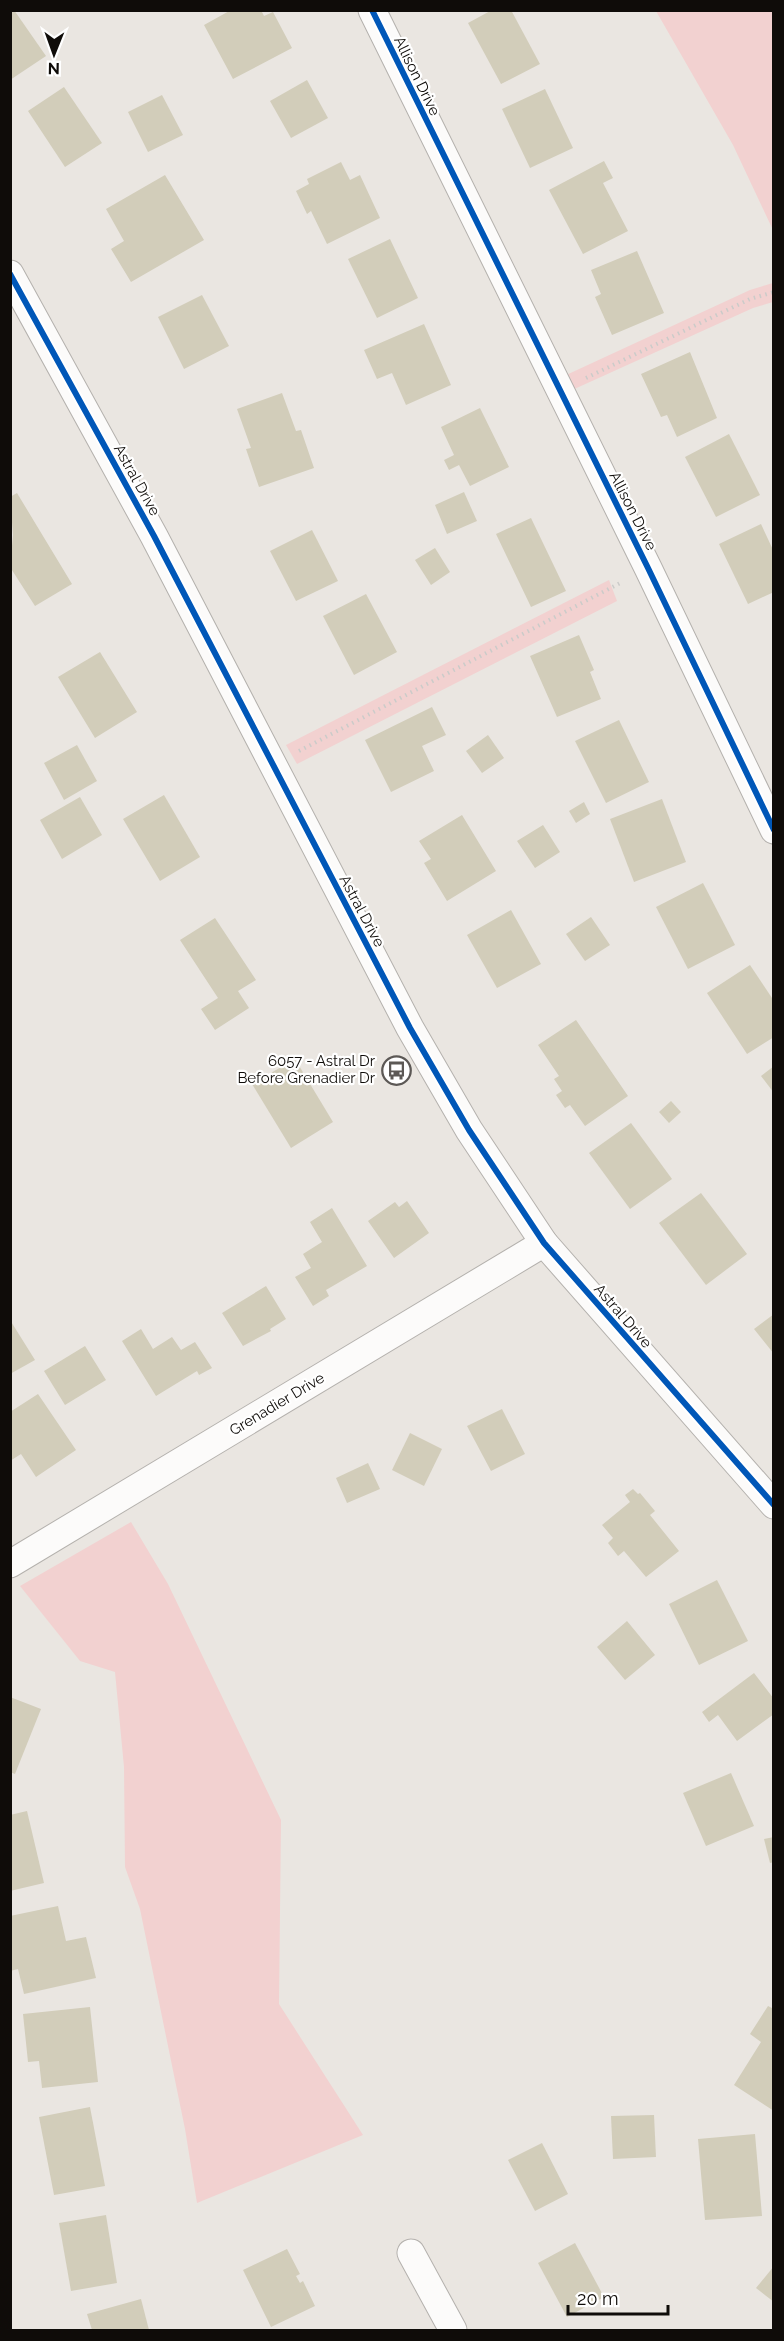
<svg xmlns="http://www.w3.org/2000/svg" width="784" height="2341" font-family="Raleway,sans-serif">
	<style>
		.green { fill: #f2d1d0 }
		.building { fill: #d2cdba }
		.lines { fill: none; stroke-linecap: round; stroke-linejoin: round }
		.minor-casing { stroke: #b4b1ad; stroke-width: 29 }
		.path { stroke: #cbcbc9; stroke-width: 4; stroke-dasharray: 1.5 4.5; stroke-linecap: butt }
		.minor { stroke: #fcfbfa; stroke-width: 27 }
		.cycleway-casing { stroke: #fff; stroke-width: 10 }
		.cycleway { stroke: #0057b8; stroke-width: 6 }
		.labels { text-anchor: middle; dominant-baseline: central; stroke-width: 4.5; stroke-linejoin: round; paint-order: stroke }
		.street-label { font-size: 15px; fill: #0f0c09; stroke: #fff }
		.poi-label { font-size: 15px; fill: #0f0c09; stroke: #fff; text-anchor: end }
	</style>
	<rect width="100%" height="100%" fill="#eae6e1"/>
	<!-- green -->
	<g class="green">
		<polygon points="656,11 773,11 773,230 733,145"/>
		<polygon points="773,283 773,302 753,308 570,391 564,376 750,290"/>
		<polygon points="609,580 617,601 297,764 286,745"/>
		<polygon points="131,1522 168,1584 281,1820 279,2004 363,2135 197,2203 185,2129 140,1909 125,1867 124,1767 115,1672 80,1661 20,1586"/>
	</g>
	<!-- building -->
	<g class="building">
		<polygon points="10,10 14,10 46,56 10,80"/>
		<polygon points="231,10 261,10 264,16 273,12 292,48 233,79 204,25"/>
		<polygon points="492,10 511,10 540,64 501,84 468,23"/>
		<polygon points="307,80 328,118 291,138 270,101"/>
		<polygon points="64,87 102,143 65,167 28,111"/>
		<polygon points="545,89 573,148 530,168 502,109"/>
		<polygon points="162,95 183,135 148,152 128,112"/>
		<polygon points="604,161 613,178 603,183 628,231 583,254 549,190"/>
		<polygon points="341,162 350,180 360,175 380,218 327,244 311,211 307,214 296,191 309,184 307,179"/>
		<polygon points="165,175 204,240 131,282 111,249 124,241 106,209"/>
		<polygon points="390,239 418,298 377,318 348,259"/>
		<polygon points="637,251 664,313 612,335 595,297 601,294 591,270"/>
		<polygon points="202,295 229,346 184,369 158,317"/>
		<polygon points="424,324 451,385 406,405 392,373 377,379 364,350"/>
		<polygon points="690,352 717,418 677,437 667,415 661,417 641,374"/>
		<polygon points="282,393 296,431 301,430 314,468 259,487 246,449 251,448 237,409"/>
		<polygon points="480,408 509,467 470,486 459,465 449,470 444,460 454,455 441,427"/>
		<polygon points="729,434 760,495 716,517 685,457"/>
		<polygon points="464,492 477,521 447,534 435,505"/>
		<polygon points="17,493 72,584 35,606 10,567 13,535 10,497"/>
		<polygon points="531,518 566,591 531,607 496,534"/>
		<polygon points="761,524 774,552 774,592 748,604 719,544"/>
		<polygon points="312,530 338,581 296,601 270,551"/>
		<polygon points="435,548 450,572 431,585 415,560"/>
		<polygon points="366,594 397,652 354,675 323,616"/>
		<polygon points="579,635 594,670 590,672 601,699 557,717 530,656"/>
		<polygon points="100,652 137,712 95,738 58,677"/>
		<polygon points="432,707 446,735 422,746 434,771 391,792 365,740"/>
		<polygon points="619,720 649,782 606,803 575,741"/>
		<polygon points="488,735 504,758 482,773 466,751"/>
		<polygon points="77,745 97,781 64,800 44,763"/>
		<polygon points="164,795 200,857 160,881 123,819"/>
		<polygon points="80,797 102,835 62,859 40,820"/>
		<polygon points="662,799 686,862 634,882 610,819"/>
		<polygon points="584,802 590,814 576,823 569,811"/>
		<polygon points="462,815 496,871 447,901 424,863 431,859 419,841"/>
		<polygon points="543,825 560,852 535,868 517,841"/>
		<polygon points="703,883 735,945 688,969 656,907"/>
		<polygon points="511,910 541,964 497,988 467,935"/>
		<polygon points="591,917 610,945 585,961 566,934"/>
		<polygon points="215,918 256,980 238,991 249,1008 215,1030 201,1009 218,998 180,940"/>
		<polygon points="750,965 774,1001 774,1037 747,1054 707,993"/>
		<polygon points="576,1020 628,1096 585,1126 570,1105 565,1108 556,1095 562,1091 554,1079 559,1076 538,1045"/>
		<polygon points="295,1059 333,1122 291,1148 252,1084"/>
		<polygon points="774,1066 774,1093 761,1076"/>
		<polygon points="671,1101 681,1112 669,1123 659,1112"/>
		<polygon points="631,1123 672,1179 630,1209 589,1153"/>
		<polygon points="701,1193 747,1254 706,1285 659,1223"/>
		<polygon points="407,1201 429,1233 394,1258 368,1221 395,1202 399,1207"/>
		<polygon points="332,1208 367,1266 326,1290 329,1296 313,1306 295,1277 311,1268 303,1254 322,1242 310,1222"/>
		<polygon points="266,1286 286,1319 270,1329 271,1331 243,1346 222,1313"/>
		<polygon points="774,1314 774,1354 754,1329"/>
		<polygon points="10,1320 35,1360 10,1374"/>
		<polygon points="141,1329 153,1349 172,1337 181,1350 195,1342 212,1368 199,1375 197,1371 156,1396 122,1341"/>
		<polygon points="85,1346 106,1380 65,1405 44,1371"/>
		<polygon points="38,1394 76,1450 36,1477 21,1454 10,1461 10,1412"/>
		<polygon points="502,1409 525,1454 491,1471 467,1426"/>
		<polygon points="410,1433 442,1449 424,1486 392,1470"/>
		<polygon points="368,1463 380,1489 347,1503 336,1478"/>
		<polygon points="633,1489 638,1494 640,1493 655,1511 650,1515 679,1551 646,1577 624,1551 618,1556 608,1543 613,1538 602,1525 630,1502 625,1495"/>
		<polygon points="717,1580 748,1641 699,1665 669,1604"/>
		<polygon points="627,1621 655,1655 625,1680 597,1647"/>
		<polygon points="754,1673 774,1699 774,1714 737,1741 718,1715 709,1722 702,1712"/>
		<polygon points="10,1697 41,1709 15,1774 10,1772"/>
		<polygon points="731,1773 754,1826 706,1846 683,1793"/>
		<polygon points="27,1811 44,1883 10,1891 10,1815"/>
		<polygon points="774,1837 774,1862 770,1863 764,1839"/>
		<polygon points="58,1906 66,1941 86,1937 96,1978 24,1994 18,1969 10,1971 10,1916"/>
		<polygon points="768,2006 774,2009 774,2111 734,2085 761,2042 750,2034"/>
		<polygon points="90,2007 98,2082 42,2088 39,2061 28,2062 23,2014"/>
		<polygon points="90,2107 105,2186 54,2195 39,2117"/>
		<polygon points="654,2115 656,2157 613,2159 611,2116"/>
		<polygon points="755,2134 762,2216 705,2220 698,2139"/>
		<polygon points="542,2143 568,2194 535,2211 508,2160"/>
		<polygon points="106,2215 117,2283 71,2291 59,2223"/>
		<polygon points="575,2243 604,2297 567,2317 538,2263"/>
		<polygon points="287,2249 300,2274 296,2276 300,2283 303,2281 315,2306 271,2327 243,2270"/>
		<polygon points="774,2266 774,2302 756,2288"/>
		<polygon points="141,2299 149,2330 92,2330 87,2314"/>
	</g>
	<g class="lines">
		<defs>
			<g id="minor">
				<polyline points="372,10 648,568 774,830"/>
				<polyline points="10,274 154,536 410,1028 469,1130 544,1243 774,1505"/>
				<polyline points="10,1564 544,1243"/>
				<polyline points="411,2253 453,2330"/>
			</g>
		</defs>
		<!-- minor casing -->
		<use href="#minor" class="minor-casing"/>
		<!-- path -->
		<g class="path">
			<polyline points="586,378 750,299 774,292"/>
			<polyline points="299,751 622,582"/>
		</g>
		<!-- minor -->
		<use href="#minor" class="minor"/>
		<defs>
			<g id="cycleway">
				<polyline points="372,10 648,568 774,830"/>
				<polyline points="10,274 154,536 410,1028 469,1130 544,1243 774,1505"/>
			</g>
		</defs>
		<!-- cycleway casing -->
		<use href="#cycleway" class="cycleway-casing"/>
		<!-- cycleway -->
		<use href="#cycleway" class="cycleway"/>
	</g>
	<!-- icons -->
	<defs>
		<symbol id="bus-ring" viewBox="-11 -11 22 22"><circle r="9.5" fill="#fff" stroke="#5c5855" stroke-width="1.5"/><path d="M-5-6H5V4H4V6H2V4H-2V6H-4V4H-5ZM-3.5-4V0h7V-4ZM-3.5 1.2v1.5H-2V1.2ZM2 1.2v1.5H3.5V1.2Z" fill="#5c5855"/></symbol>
	</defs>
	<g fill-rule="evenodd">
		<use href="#bus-ring" x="380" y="1054" width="33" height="33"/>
	</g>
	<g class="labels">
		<!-- street labels -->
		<g class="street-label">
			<text transform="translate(417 76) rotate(64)">Allison Drive</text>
			<text transform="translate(137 480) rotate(61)">Astral Drive</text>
			<text transform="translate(633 511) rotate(63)">Allison Drive</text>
			<text transform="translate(362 911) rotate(62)">Astral Drive</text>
			<text transform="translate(623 1316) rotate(49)">Astral Drive</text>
			<text transform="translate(277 1404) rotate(-31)">Grenadier Drive</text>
		</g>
		<!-- poi labels -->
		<g class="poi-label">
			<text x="375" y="1061">6057 - Astral Dr<tspan x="375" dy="17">Before Grenadier Dr</tspan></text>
		</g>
	</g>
	<!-- border -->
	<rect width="784" height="2341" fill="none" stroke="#0f0c09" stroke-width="24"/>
	<!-- north arrow -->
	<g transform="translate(54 54) rotate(181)" stroke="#ffffff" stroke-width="4.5" paint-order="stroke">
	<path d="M0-4.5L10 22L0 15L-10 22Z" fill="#0f0c09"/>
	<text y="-9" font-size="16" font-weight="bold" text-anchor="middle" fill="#0f0c09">N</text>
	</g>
	<!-- scale -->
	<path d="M568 2305v9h100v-9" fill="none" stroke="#0f0c09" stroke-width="3"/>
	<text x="577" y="2305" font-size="18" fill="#0f0c09" stroke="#ffffff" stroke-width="4.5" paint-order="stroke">20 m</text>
</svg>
